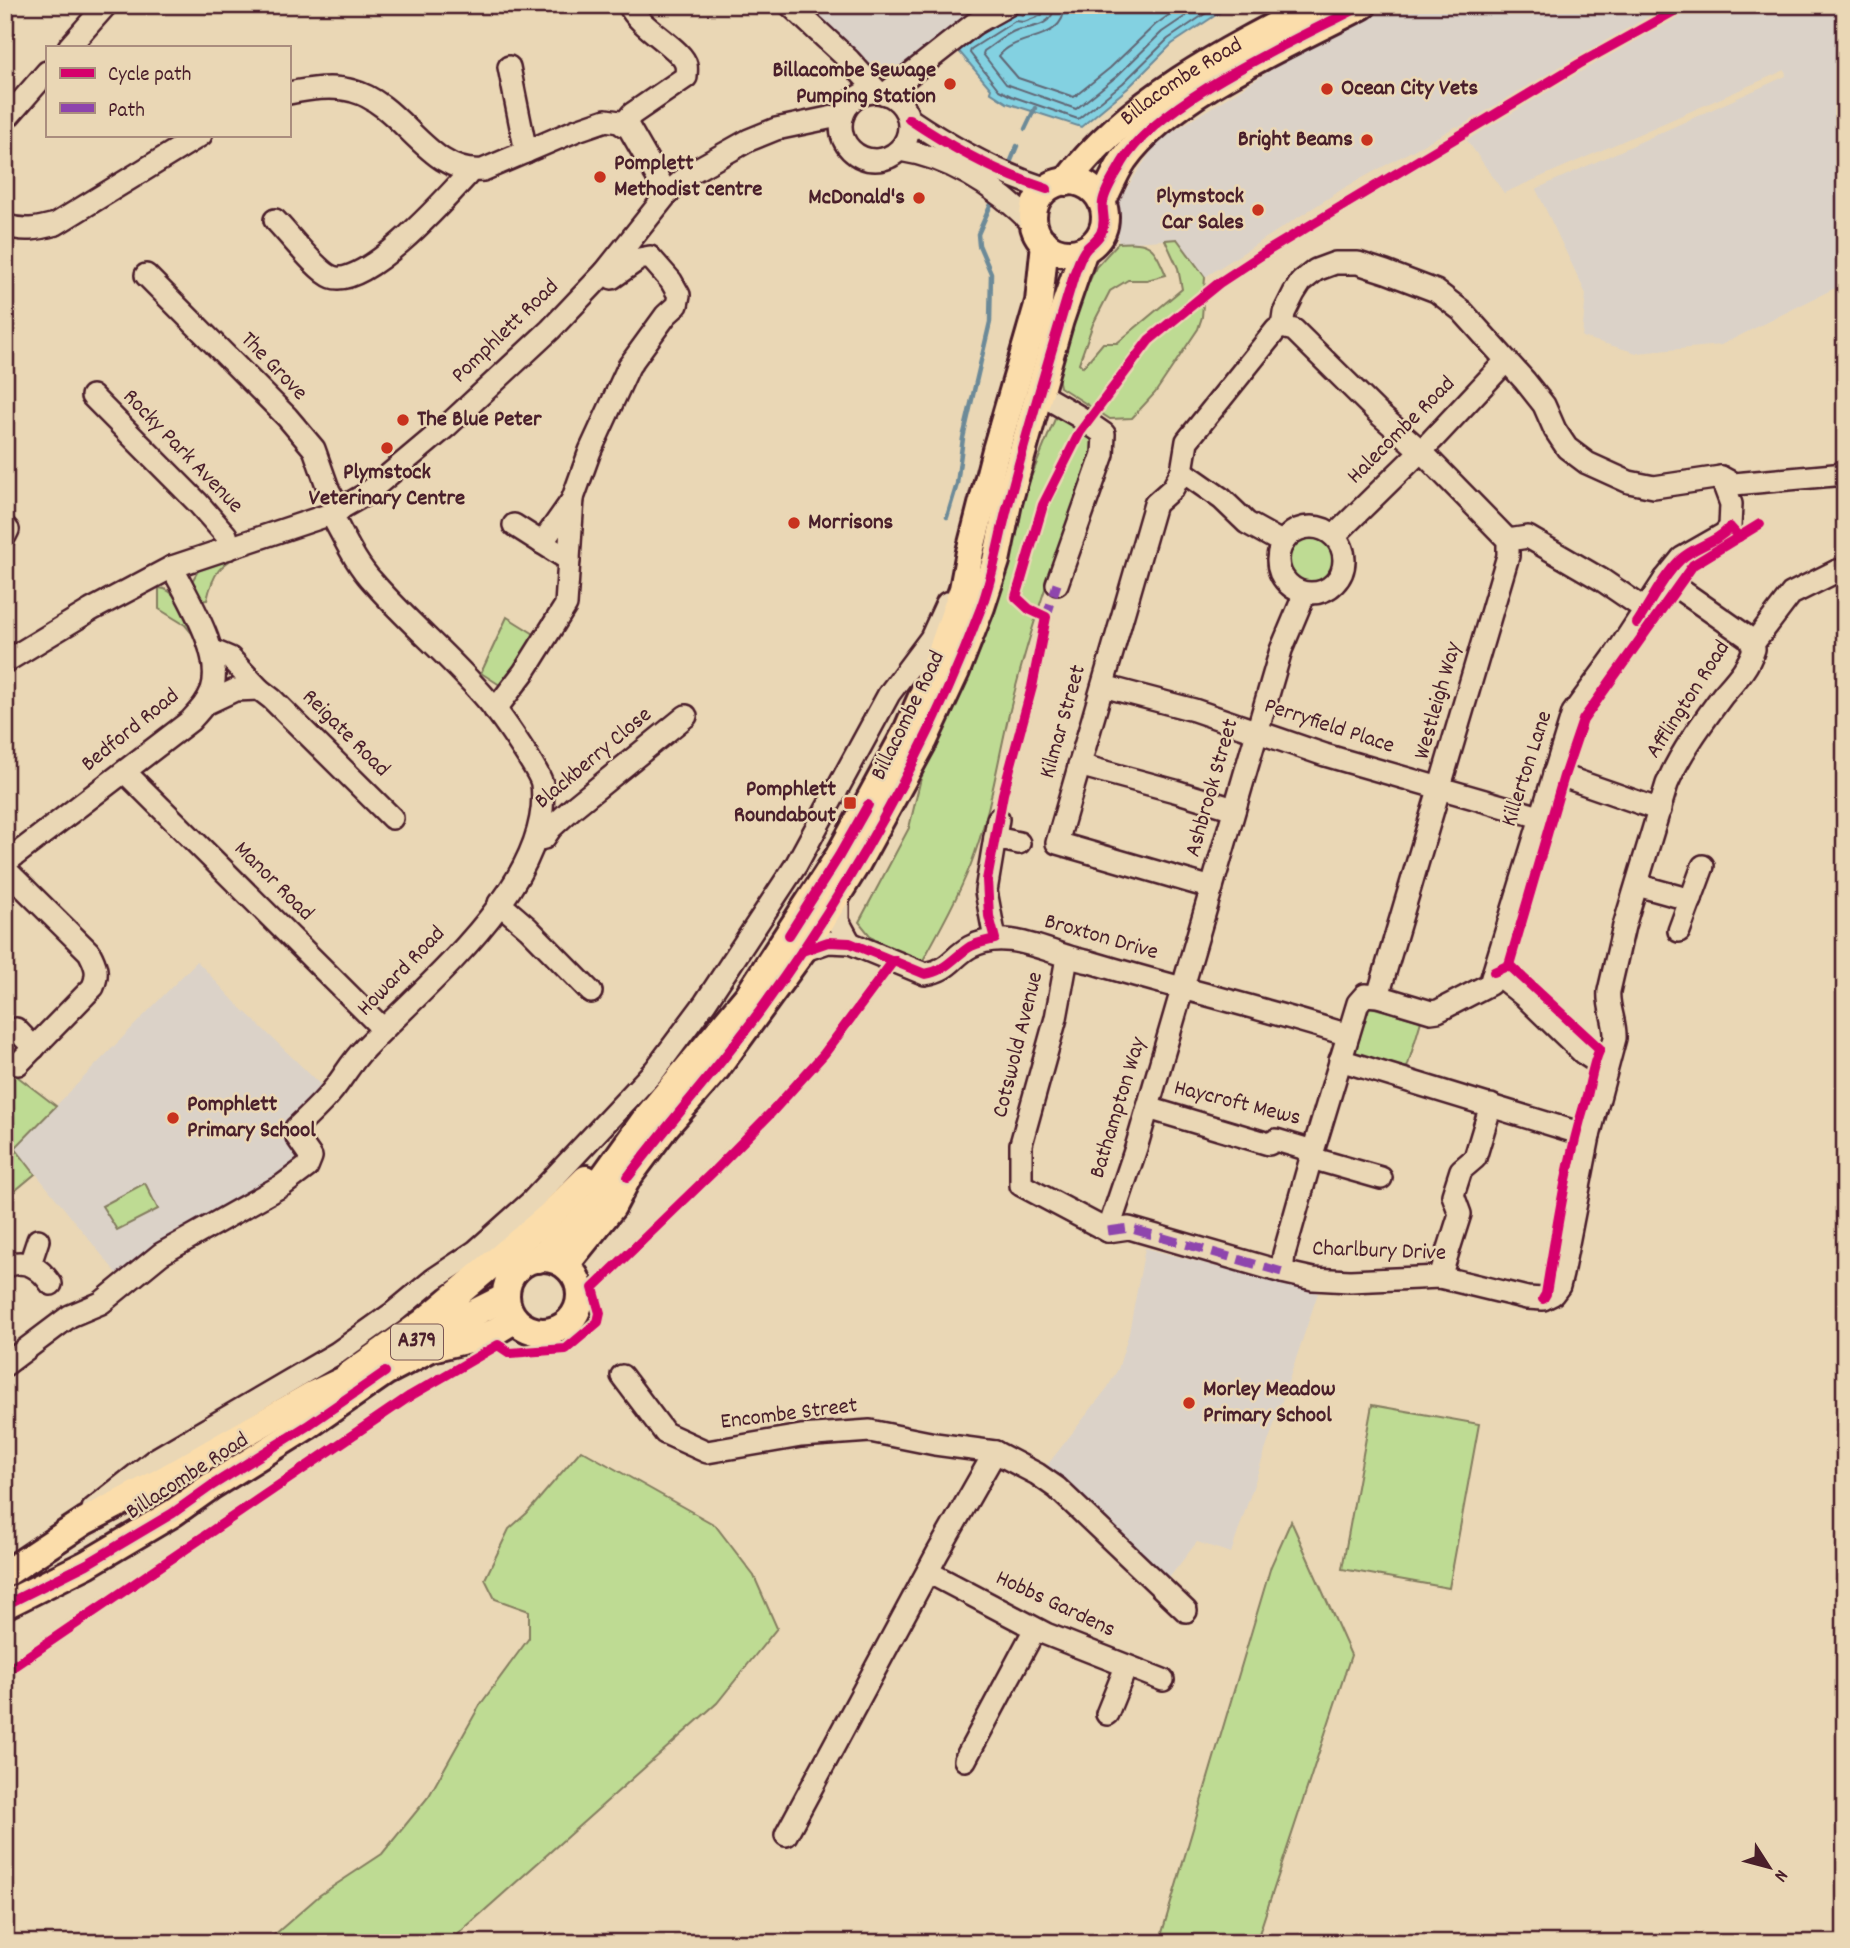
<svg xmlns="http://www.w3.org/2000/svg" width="1850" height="1948" font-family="Dekko,sans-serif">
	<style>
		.built { fill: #dbd2c8 }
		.green { fill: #bedb93; stroke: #847d5f; stroke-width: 2 }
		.water { fill: #83d1e1; stroke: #6c8a98; stroke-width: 2 }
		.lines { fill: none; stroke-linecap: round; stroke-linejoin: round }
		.shore { stroke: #616674; stroke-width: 2 }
		.stream { stroke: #6c8a98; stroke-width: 4.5 }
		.minor-casing { stroke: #4a1f2b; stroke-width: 26 }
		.major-casing { stroke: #4a1f2b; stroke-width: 32 }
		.minor { stroke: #ead7b5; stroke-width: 21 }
		.major { stroke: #fbddab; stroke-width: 26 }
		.quiet { stroke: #8e44ad; stroke-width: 9; stroke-dasharray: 18 9; stroke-linecap: butt }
		.cycleway-casing { stroke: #ead7b5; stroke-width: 15 }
		.cycleway { stroke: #d6006c; stroke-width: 10 }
		.poi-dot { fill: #c8321e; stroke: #ead7b5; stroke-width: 2.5 }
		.labels { text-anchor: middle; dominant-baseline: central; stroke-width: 5; stroke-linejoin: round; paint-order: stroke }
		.shield { fill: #ead7b5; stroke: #7a5654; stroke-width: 2 }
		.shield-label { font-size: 21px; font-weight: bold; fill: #4a1f2b }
		.poi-label { font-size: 23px; font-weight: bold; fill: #4a1f2b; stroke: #ead7b5; text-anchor: start }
		.street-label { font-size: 23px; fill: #4a1f2b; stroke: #ead7b5 }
	</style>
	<rect width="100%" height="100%" fill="#ead7b5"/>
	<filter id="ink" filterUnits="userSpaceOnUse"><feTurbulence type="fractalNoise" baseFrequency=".0143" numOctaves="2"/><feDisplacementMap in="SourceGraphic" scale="14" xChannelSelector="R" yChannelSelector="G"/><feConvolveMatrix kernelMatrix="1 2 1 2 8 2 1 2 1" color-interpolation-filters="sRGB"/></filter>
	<g filter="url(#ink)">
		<!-- built -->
		<g class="built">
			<polygon points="805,5 998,5 900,70 867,65"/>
			<polygon points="1388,5 1845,5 1845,283 1721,345 1637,353 1582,337 1586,294 1536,189 1786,76 1785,70 1504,193 1457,126 1344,188 1205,277 1177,239 1118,243 1118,201 1158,141 1317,41"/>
			<polygon points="197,961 234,1001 327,1091 289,1129 303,1151 301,1165 165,1241 118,1275 15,1148"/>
			<polygon points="1145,1248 1318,1293 1231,1553 1197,1542 1165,1583 1045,1468 1108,1387 1118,1369 1129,1333"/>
		</g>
		<!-- green -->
		<g class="green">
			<path d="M1177,239L1205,277L1202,317L1198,329L1155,393L1132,418L1110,419L1060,387L1056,366L1083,295L1096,267L1118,243C1151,241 1153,245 1166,275L1147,280H1128L1110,291L1093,324L1079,363L1083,367L1103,343H1117L1182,289L1178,268L1165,240Z"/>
			<path d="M1057,414L1090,435L1095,444C1064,533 1031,622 1009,714C997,764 990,815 971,864C957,899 939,931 921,964L872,938L859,922L909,828L921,778L983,644L1008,562L1026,489Z"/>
			<circle cx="1312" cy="560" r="26"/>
			<path d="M246,552C220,563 213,573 207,600L195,601L191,583L199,569Z"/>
			<path d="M159,588C180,589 188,621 196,638L185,625L159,609Z"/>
			<polygon points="507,617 539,637 503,687 481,673"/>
			<polygon points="1371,1007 1421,1021 1407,1068 1351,1053 1367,1008"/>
			<polygon points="5,1067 56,1106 15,1148 35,1174 5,1199"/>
			<polygon points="145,1183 158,1209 117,1230 102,1206"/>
			<polygon points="1372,1405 1479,1424 1449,1588 1342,1569"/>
			<polygon points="581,1450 715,1525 754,1576 777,1628 717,1703 448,1943 265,1943 320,1895 382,1854 429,1796 480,1705 529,1638 529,1611 495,1599 485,1579 509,1529 527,1513"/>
			<polygon points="1291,1521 1351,1655 1256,1943 1159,1943 1271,1566"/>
		</g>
		<!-- water -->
		<polygon class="water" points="1046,5 1231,5 1172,44 1128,88 1081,127 1007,103 990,92 991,89 957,49 1017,11 1022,15"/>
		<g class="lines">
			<!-- shore -->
			<g class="shore">
				<polyline points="1046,5 1042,15 1024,22 1015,21 971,49 970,53 999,90 1011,96 1078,119 1123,83 1168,39 1218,5"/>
				<path d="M1055,5C1053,26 1033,27 1017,30C1007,33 993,45 984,51L983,54L1006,84L1076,109L1117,76L1162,32L1202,5"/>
				<path d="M1065,5C1064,44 1016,32 999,56L1018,78L1074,97L1110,68L1155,25L1183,5"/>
			</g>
			<!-- stream -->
			<g class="stream">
				<polyline points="1025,129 1035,108"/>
				<polyline points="1010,163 1017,146"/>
				<polyline points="947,517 957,484 963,438 990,322 991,273 979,245 978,234 992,202"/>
			</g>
			<defs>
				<g id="minor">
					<polyline points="790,5 849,60 878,92"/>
					<polyline points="69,47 106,5"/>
					<polyline points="509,67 526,152"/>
					<circle cx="875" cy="126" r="34"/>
					<path d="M289,93C309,89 333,85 353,91C403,104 429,176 483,170L577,130L606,120L619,122L629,128L667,194"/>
					<polyline points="885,94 974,24 1008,5"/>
					<path d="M909,119C952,148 997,173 1047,189"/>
					<polyline points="5,120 47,72"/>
					<path d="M623,125L632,114L686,77C686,73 687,69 686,65C683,49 639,28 629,5"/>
					<path d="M900,150C952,158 997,188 1034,225"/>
					<path d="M275,220C287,232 318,272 332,277C366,289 449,195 470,172"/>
					<path d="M5,225C23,232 37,229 56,224L201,135"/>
					<polyline points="146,275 287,417 314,449 329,491 340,510"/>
					<polyline points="1282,327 1294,330 1379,414 1421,451 1508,540 1508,556 1378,996"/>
					<polyline points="1282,327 1284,313 1294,293 1301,282 1316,270 1335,263 1358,263 1386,272 1436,291 1462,311 1525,381 1544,405 1555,430 1567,448 1587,463 1629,482 1654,487 1721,477 1734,484 1845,474"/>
					<polyline points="1040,394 1078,416 1104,434 1103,454 1057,584"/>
					<polyline points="92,396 198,503 226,535 230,548"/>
					<polyline points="1182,471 1222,499 1247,523 1283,543"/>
					<polyline points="514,525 569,560"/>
					<polyline points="5,527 8,530 5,536"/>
					<circle cx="1311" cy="560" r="33"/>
					<polyline points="1334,536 1432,440 1506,361"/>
					<polyline points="1508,540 1528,537 1602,580 1646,610"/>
					<polyline points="542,543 573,499"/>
					<polyline points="1753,644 1791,594 1837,571 1845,572"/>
					<polyline points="211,650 230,658 259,689"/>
					<polyline points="5,662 91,610 172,567 331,514 366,494 447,426 550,330 605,272 667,194 692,172 749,140 776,129 843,115"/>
					<polyline points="1103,686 1194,710 1325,755 1540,817"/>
					<polyline points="205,704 235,690 259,689 272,699 392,818"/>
					<polyline points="495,710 524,672 566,605 573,498 590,451 629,366 666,315 677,305 679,295 671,281 650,257 639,259 612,278 605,272"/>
					<polyline points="1079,765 1175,791 1234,809"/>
					<polyline points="125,772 383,1029"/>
					<polyline points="1554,773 1660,810"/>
					<polyline points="995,838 1019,843"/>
					<polyline points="536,840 544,838 551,828 574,807 686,716"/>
					<path d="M5,863L190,721C199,711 207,703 212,690C224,654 188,599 172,567"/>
					<path d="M5,869L89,952C96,965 99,973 93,987L18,1064"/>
					<polyline points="1637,885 1691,900"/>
					<polyline points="1212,888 1057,843 1155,504 1173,488 1182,471 1187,441 1276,330 1282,327"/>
					<polyline points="838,894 838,921 850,943"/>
					<polyline points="499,903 528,928 591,992"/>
					<polyline points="1679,931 1703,866"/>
					<polyline points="995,939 986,891 998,819"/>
					<path d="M802,951L828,942L850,943L925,974C950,970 952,957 970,947C1008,926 1052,956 1090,962C1176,988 1263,1008 1348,1035"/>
					<path d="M1067,958L1056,1018L1021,1144V1185L1108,1231L1129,1228L1282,1272L1313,1279L1350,1281L1440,1277L1527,1298L1543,1299L1553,1294L1559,1286L1562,1274L1589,1136L1615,1038C1616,1022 1607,1006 1609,991L1624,926L1667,784C1680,753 1703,722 1723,695C1735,681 1748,668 1754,649L1749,638L1665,579"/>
					<polyline points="1494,972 1525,997 1583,1053 1606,1068"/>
					<polyline points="16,1029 34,1048"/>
					<polyline points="1340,1060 1589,1136"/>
					<polyline points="1148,1108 1269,1144 1276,1140 1313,1151"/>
					<polyline points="1311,1158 1381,1178"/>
					<polyline points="1108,1231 1136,1148 1281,650 1305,593"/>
					<polyline points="30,1264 38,1240"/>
					<path d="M5,1267C25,1257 40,1268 51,1284"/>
					<polyline points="1282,1272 1284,1254 1311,1158 1358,1003 1365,995 1378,996 1431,1012 1438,1011 1490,984 1573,713 1614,657 1665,579 1682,558 1724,534 1730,527 1731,504 1721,477"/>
					<polyline points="1440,1277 1460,1214 1453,1195 1461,1170 1475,1158 1491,1105"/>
					<path d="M5,1365L70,1316L101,1303L161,1254L283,1185L307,1167L311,1157L297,1137L296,1128C308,1116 322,1104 333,1090C344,1076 352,1061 365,1048C426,984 554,882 542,784C540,772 503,719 494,708C457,662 411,626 373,582C355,563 344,537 331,514"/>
					<polyline points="622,1376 665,1433 707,1452 801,1436 870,1431 935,1444 995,1452 1037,1474 1057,1488 1186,1611"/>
					<polyline points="93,1509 156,1459 337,1353 393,1313 434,1279 476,1251 532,1201 655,1070 705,1003 796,865 889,694 931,638 947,603"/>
					<polyline points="928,1572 1046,1634 1163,1680"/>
					<polyline points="1107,1714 1126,1667"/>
					<polyline points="965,1760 1035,1629"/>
					<polyline points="786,1835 937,1554 995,1452"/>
				</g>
				<g id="major">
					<circle cx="1069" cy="217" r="36"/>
					<path id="s1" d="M1066,182C1129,100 1225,51 1315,5"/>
					<path d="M1102,202C1109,188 1115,172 1124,159C1172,93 1291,43 1363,5"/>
					<circle cx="543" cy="1295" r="37"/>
					<polyline points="538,1259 556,1243 644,1121 748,996 839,856 907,731 939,658 963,589 970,552 996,450 1039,302 1045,243"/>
					<polyline points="569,1268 570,1259 612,1207 628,1177 666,1126 716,1069 802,951 857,863 924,740 956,671 981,607 996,561 1008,503 1060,320 1084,250"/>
					<polyline points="418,1341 506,1297"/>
					<polyline points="349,1375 424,1322 549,1216 586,1179"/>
					<polyline points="5,1574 85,1521 158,1483 312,1395 359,1373"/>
					<polyline points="5,1605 87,1564 173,1513 211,1486 307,1426 385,1372 431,1348 491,1334 514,1320"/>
				</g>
			</defs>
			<!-- minor casing -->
			<use href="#minor" class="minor-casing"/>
			<!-- major casing -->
			<use href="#major" class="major-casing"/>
			<!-- minor -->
			<use href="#minor" class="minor"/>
			<!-- major -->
			<use href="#major" class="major"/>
			<!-- quiet -->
			<g class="quiet">
				<polyline points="1045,621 1057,584"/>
				<polyline points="1108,1231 1129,1228 1282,1272"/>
			</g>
			<defs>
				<g id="cycleway">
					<path d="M909,119C952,148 997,173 1047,189"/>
					<path d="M1637,623C1651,602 1662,578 1680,560C1694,546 1717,543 1730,527L1739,537"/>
					<polyline points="789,935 839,856 868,805"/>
					<path d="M802,951L828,942L850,943L925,974C945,971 952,959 968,948C975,943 987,941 995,939L989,916L987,880L1003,794L1032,687L1046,617L1029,609L1016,597L1043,505L1080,432L1149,340L1219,283L1269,250L1579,64L1685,5"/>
					<path d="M1509,965L1600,1049C1593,1063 1591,1080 1587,1096C1567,1160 1557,1227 1546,1294L1543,1299"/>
					<polyline points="1494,972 1509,965 1564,776 1583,720 1693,565 1760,524"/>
					<path d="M628,1177C672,1119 721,1065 763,1007C852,884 928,750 981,608C994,573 999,537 1009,501C1029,424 1052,348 1075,272C1078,265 1081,254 1087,248C1092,243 1097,240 1101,233C1107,221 1101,212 1103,202C1105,189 1116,174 1122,163C1157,101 1298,39 1363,5"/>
					<polyline points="5,1605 87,1564 173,1513 211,1486 307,1426 385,1372"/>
					<polyline points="5,1672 410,1396 498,1345 510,1353 566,1349 598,1322 600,1313 593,1288 715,1170 770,1114 824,1054 894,960"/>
				</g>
			</defs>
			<!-- cycleway casing -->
			<use href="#cycleway" class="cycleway-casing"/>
			<!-- cycleway -->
			<use href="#cycleway" class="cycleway"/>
		</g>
	</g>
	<!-- markers -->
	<g class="poi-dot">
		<circle cx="950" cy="84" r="7"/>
		<circle cx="1327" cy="89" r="7"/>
		<circle cx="1367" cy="140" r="7"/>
		<circle cx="600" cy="177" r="7"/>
		<circle cx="919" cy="198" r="7"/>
		<circle cx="1258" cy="210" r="7"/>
		<circle cx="403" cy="420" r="7"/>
		<circle cx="387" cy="448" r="7"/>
		<circle cx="794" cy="523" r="7"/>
		<rect x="843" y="796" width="14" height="14" rx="3.5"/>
		<circle cx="173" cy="1118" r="7"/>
		<circle cx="1189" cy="1403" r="7"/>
	</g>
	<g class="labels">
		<!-- shield labels -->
		<rect class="shield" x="391" y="1324.5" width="52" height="35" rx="5"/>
		<g class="shield-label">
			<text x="417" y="1342">A379</text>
		</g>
		<!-- poi labels -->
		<g class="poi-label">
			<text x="936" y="71" text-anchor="end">Billacombe Sewage<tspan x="936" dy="26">Pumping Station</tspan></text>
			<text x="1341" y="89">Ocean City Vets</text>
			<text x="1353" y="140" text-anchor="end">Bright Beams</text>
			<text x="614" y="164">Pomplett<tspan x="614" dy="26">Methodist centre</tspan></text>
			<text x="1244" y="197" text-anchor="end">Plymstock<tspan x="1244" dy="26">Car Sales</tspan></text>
			<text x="905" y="198" text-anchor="end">McDonald's</text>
			<text x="417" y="420">The Blue Peter</text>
			<text x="387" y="473" text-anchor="middle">Plymstock<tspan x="387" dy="26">Veterinary Centre</tspan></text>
			<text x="808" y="523">Morrisons</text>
			<text x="836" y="790" text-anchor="end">Pomphlett<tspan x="836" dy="26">Roundabout</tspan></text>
			<text x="187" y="1105">Pomphlett<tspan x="187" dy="26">Primary School</tspan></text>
			<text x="1203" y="1390">Morley Meadow<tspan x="1203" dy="26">Primary School</tspan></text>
		</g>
		<!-- street labels -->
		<g class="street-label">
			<text stroke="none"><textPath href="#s1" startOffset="154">Billacombe Road</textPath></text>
			<text transform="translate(506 332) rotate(-44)">Pomphlett Road</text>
			<text transform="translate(273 367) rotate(46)">The Grove</text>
			<text transform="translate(1402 431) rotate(-45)">Halecombe Road</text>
			<text transform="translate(182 452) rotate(46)">Rocky Park Avenue</text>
			<text transform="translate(1689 700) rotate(-57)">Afflington Road</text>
			<text transform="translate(1439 701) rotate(-74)">Westleigh Way</text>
			<text transform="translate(909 716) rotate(-64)">Billacombe Road</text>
			<text transform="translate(1064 722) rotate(-74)">Kilmar Street</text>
			<text transform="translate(1329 727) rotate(18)">Perryfield Place</text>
			<text transform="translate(131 731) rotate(-39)">Bedford Road</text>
			<text transform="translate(345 734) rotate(45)">Reigate Road</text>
			<text transform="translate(594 759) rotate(-40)">Blackberry Close</text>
			<text transform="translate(1528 769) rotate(-72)">Killerton Lane</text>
			<text transform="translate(1213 788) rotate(-74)">Ashbrook Street</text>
			<text transform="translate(273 882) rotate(45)">Manor Road</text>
			<text transform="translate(1101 938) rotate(16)">Broxton Drive</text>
			<text transform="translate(402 972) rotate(-46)">Howard Road</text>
			<text transform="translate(1019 1045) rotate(-76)">Cotswold Avenue</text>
			<text transform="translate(1237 1104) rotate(14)">Haycroft Mews</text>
			<text transform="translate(1119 1108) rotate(-73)">Bathampton Way</text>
			<text transform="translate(1379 1252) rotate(2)">Charlbury Drive</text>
			<text transform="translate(789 1415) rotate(-7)">Encombe Street</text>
			<text transform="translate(188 1477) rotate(-33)">Billacombe Road</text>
			<text transform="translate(1055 1605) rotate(25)">Hobbs Gardens</text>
		</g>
	</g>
	<!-- margin -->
	<rect width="1850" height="1948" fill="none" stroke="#ead7b5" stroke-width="28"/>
	<rect x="14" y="14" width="1822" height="1920" fill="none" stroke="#4a1f2b" stroke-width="2.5" filter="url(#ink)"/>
	<!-- legend -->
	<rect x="46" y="46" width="245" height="91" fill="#ead7b5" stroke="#aa8d7e" stroke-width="2"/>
	<rect x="60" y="68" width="35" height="10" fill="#d6006c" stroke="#aa8d7e" stroke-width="2"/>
	<text x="108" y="80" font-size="21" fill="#4a1f2b">Cycle path</text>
	<rect x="60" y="103" width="35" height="10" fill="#8e44ad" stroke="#aa8d7e" stroke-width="2"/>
	<text x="108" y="116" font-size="21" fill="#4a1f2b">Path</text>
	<!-- north arrow -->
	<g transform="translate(1769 1867) rotate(126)" stroke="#ead7b5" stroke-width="5" paint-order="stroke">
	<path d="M0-5L12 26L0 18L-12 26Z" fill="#4a1f2b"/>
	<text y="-10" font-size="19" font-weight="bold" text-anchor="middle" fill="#4a1f2b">N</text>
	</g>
</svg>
